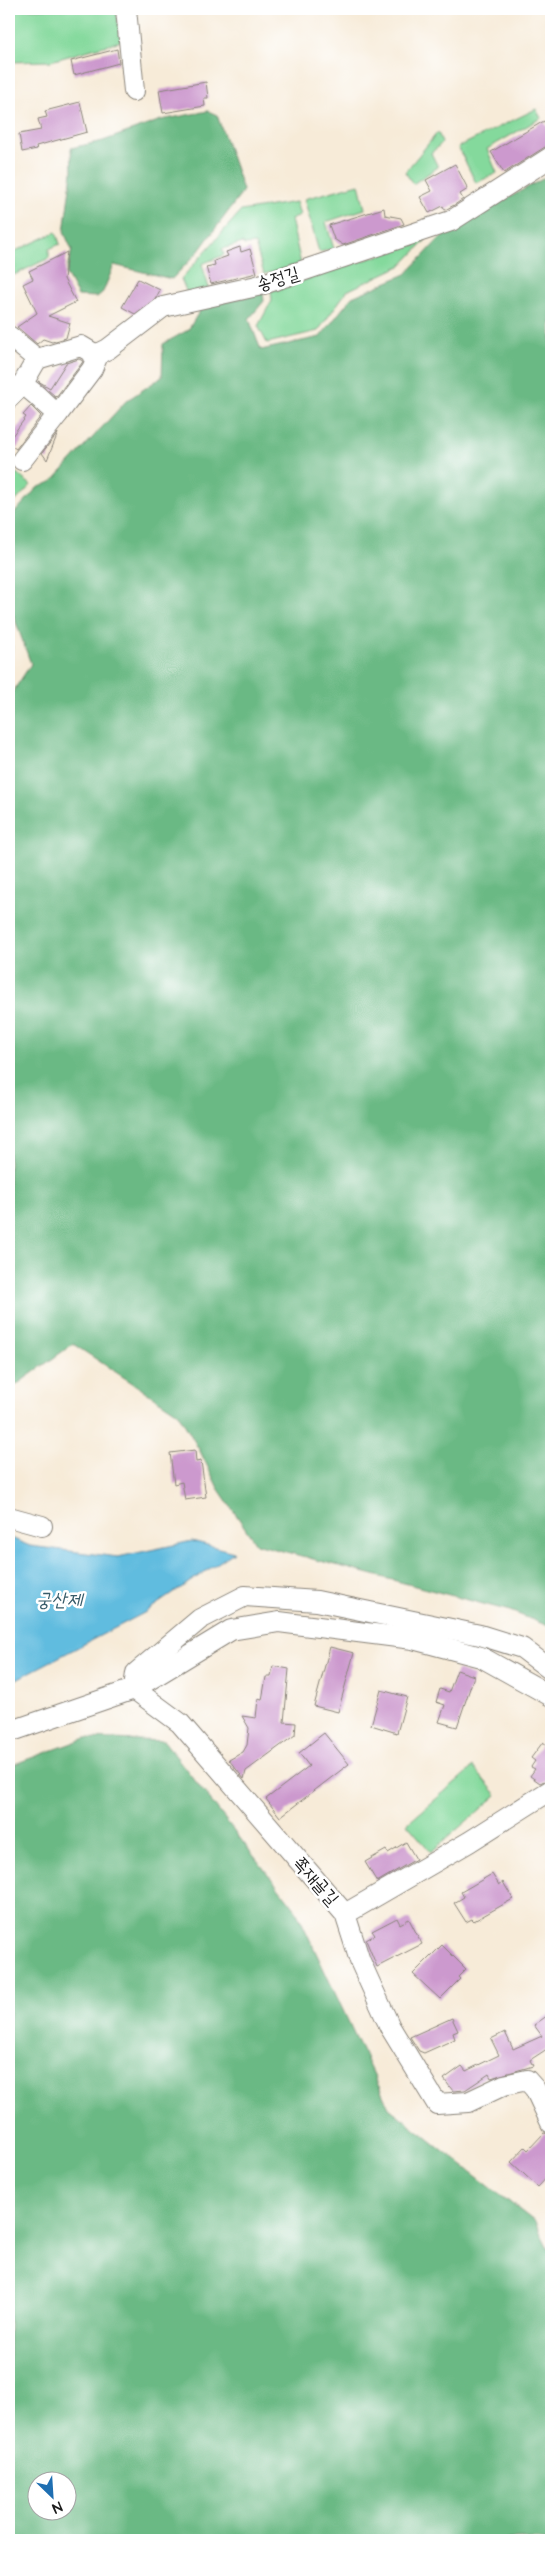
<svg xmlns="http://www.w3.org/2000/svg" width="560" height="2549" font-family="'Architects Daughter','Poor Story',sans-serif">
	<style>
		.green { fill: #84d99c; stroke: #507a5c }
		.forest { fill: #6bb984; stroke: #446a50; fill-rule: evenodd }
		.water { fill: #61bcdf; stroke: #3e6c7e }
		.building { fill: #cc99ce }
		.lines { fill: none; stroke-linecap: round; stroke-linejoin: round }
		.minor-casing { stroke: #8a847a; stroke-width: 22 }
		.minor { stroke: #fff; stroke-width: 20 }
		.labels { text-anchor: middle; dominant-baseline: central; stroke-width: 5; stroke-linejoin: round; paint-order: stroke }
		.street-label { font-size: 18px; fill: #1c1c1c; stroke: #fff }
		.water-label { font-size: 19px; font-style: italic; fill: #385c6a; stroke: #fff }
	</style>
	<rect width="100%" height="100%" fill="#fff"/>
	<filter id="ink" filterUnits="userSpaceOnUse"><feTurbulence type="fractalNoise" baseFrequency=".02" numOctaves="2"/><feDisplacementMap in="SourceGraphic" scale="10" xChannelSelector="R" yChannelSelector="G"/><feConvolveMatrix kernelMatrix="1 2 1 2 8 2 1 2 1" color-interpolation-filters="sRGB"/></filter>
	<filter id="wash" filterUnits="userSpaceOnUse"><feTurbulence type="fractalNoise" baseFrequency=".0096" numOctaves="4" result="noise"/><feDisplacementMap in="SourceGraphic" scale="20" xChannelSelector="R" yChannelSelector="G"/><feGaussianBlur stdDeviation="1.12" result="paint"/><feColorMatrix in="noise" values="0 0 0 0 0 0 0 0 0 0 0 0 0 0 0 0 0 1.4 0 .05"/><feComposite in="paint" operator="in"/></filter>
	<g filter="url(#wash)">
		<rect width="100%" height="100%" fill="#f7ebd8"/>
		<!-- green -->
		<g class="green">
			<polygon points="9,9 116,9 121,41 51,61 9,62"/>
			<polygon points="536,109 541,118 487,149 497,173 476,183 458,147"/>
			<polygon points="438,132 442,143 431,153 438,167 413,184 405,172"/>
			<polygon points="359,184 365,209 326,222 334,249 319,252 304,199"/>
			<polygon points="296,202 300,215 291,219 301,264 264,274 255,244 244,245 243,243 222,249 224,255 202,264 209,288 187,293 181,279 241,211"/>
			<polygon points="56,232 60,244 49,249 49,258 14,275 9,254"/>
			<polygon points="426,240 402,265 347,291 318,331 267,343 258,326 272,300 271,291"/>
			<polygon points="9,467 31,485 9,508"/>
			<polygon points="9,635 12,647 9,685"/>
			<polygon points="473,1767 497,1795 431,1852 407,1824"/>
		</g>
		<!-- forest -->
		<g class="forest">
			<polygon points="208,111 217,115 243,190 239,197 198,252 172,279 114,265 103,292 97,297 78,296 66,274 72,250 64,232 72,172 71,148 103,141 161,120"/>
			<polygon points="546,177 551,182 551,1627 510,1611 256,1544 218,1488 200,1451 178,1413 73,1344 9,1390 9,695 14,690 31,664 9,603 9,519 37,488 53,481 126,401 162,377 163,344 188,330 202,307 263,293 264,301 249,319 261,350 320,337 352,297 406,274 444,234"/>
			<path d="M86,1738L164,1741L296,1910L389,2108L535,2222L551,2254V2540H9V1766ZM38,2482H68V2512H38Z"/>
		</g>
		<!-- water -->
		<polygon class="water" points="9,1537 30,1546 118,1557 192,1541 234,1552 144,1613 9,1683"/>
		<g id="blocks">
			<!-- building -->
			<g class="building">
				<polygon points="117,49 119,63 74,75 71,61"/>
				<polygon points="206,82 208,98 204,98 205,106 163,113 159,90"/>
				<polygon points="80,102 87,132 36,146 37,149 22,152 19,134 41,130 38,119 47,117 45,111"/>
				<polygon points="544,121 551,134 551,145 545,147 504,173 491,152"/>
				<polygon points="455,164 468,189 460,194 463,199 456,204 445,210 443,206 429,213 420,197 432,191 426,180"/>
				<polygon points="384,208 385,215 401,218 404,224 343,245 334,239 329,225"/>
				<polygon points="240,247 241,252 250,249 257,273 211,284 206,267 215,265 214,261 228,256 226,252"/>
				<polygon points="67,252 64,279 76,302 48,316 70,323 66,338 52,342 43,339 37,344 17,327 37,313 23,284 33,279 29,271"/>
				<polygon points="138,279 160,290 156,298 135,314 122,307"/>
				<polygon points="79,359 83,361 82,363 56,397 38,381 50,388 66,363"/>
				<polygon points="31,406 41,416 16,449 9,444 9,440 26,417 23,415"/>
				<polygon points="58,433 47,460 42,453"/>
				<polygon points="195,1450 196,1462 201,1461 206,1497 185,1500 182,1482 174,1484 170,1453"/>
				<polygon points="330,1647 354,1653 338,1712 314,1706"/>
				<polygon points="273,1666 289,1669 284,1722 296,1723 295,1735 246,1771 244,1779 229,1760 243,1752 247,1745 249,1728 242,1716 256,1718 258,1699 262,1700 266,1677 271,1677"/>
				<polygon points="457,1670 474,1676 457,1727 439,1722 445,1705 436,1702 440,1689 449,1692"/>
				<polygon points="381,1690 407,1697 397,1733 371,1725"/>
				<polygon points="324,1733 349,1764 280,1817 266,1799 309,1766 299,1753"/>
				<polygon points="551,1741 551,1778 540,1783 530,1776 535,1769 531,1767 535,1761 531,1758 543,1742 548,1746"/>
				<polygon points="406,1842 416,1859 377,1882 365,1862 386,1850 388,1853"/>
				<polygon points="492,1874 499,1885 503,1882 513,1899 474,1921 472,1919 466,1922 454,1903 464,1897 461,1892"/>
				<polygon points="397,1918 400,1924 409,1919 422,1944 377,1967 366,1940 375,1935 372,1931"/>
				<polygon points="442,1945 466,1969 458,1977 460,1979 440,1999 413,1974"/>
				<polygon points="551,2013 551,2048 550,2047 530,2060 533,2066 491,2078 489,2074 465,2090 453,2091 444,2079 462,2066 466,2071 499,2055 491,2039 505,2032 513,2049 542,2036 534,2025"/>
				<polygon points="452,2018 458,2031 453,2033 455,2039 424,2053 419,2051 410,2037"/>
				<polygon points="544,2133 551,2135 551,2173 538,2187 511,2162 525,2147 528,2150"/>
			</g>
		</g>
	</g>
	<g filter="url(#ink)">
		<use href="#blocks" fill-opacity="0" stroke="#8a847a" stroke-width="1"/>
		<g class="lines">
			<defs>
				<g id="minor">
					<polyline points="126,9 134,91"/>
					<polyline points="9,336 37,359 81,346 96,355 108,349 163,307 257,286 451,221 551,157"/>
					<path d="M22,385C37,392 45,406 58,414L92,369L99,353"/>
					<polyline points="9,398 22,385 37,359"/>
					<polyline points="22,460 58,414"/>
					<polyline points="9,1517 42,1526"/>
					<polyline points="134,1688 136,1673 200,1619 245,1596 317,1601 480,1635 522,1648 551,1670"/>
					<polyline points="134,1689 180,1723 345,1914 360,1961 390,2027 437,2104 468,2102 504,2085 527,2080 535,2089 551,2123"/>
					<polyline points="9,1732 134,1689 231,1630 279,1622 413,1639 481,1657 551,1696"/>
					<polyline points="345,1914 469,1842 551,1790"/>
				</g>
			</defs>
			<!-- minor casing -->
			<use href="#minor" class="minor-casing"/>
			<!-- minor -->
			<use href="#minor" class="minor"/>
		</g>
	</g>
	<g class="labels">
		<!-- street labels -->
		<g class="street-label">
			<text transform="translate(278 279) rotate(-17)">송정길</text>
			<text transform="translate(316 1881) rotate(49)">쪽재골길</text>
		</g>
		<!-- water labels -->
		<g class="water-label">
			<text x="59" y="1600">궁산제</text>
		</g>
	</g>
	<!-- margin -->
	<rect width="560" height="2549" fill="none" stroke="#fff" stroke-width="30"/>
	<!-- north arrow -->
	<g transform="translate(52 2496) rotate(155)"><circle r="24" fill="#ffffff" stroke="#a4a4a4"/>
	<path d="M0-4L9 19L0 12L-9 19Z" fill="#1f6fb2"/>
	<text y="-8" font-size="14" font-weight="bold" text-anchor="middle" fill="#1c1c1c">N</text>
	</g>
</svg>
